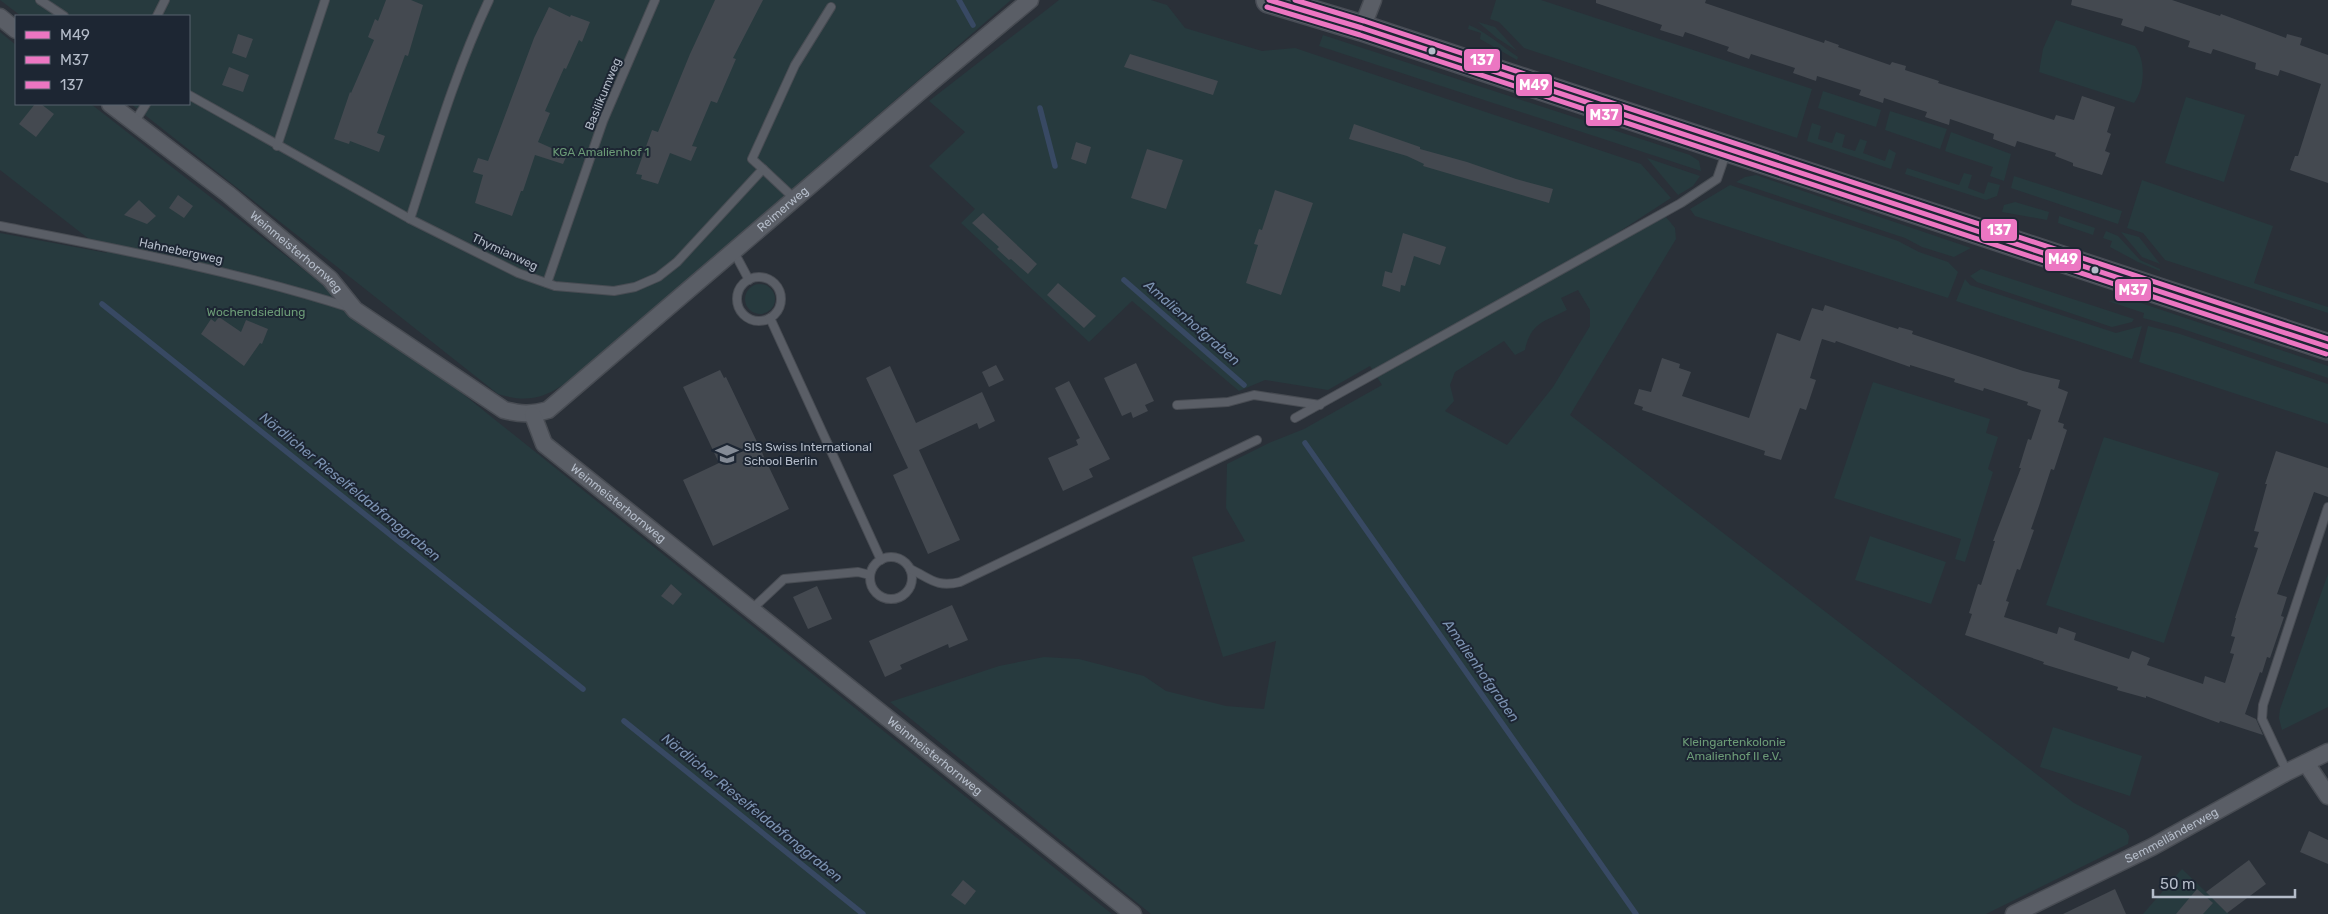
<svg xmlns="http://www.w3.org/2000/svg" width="2328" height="914" font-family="Rubik,sans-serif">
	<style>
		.green { fill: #273a3e; fill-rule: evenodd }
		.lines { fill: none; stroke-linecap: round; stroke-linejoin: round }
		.stream { stroke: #384963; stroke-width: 5.5 }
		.building { fill: #444950 }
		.lane-casing { stroke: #484c53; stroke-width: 10 }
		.street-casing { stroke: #484c53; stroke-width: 19 }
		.primary-casing { stroke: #484c55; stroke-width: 28 }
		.lane { stroke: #5a5e66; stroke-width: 8 }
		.street { stroke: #5a5e66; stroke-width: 16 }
		.primary { stroke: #5c6168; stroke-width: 25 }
		.bus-1-casing { stroke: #1d2633; stroke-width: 9 }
		.bus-2-casing { stroke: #1d2633; stroke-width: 9 }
		.bus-3-casing { stroke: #1d2633; stroke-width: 9 }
		.bus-1 { stroke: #ec76c2; stroke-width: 5 }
		.bus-2 { stroke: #ec76c2; stroke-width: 5 }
		.bus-3 { stroke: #ec76c2; stroke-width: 5 }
		.bus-dot { fill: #b4bcc9; stroke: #1d2633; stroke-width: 2 }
		.labels { text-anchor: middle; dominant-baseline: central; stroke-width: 4; stroke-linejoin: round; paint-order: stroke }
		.street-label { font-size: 12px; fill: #b4bcc9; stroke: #1d2633 }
		.park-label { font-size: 12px; fill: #6b9a76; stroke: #1d2633 }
		.poi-label { font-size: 12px; fill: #b4bcc9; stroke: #1d2633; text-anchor: start }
		.water-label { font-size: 14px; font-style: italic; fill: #7c92b1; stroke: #1d2633 }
		.line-badge { stroke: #1d2633; stroke-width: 2 }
		.badge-label { font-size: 14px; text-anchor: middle; font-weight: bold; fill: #fff }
	</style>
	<rect width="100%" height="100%" fill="#2a3038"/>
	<!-- green -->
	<g class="green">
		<path d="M0,0H1011L593,361C560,387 543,408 498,394L131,104H189V16H21Z"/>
		<path d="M1059,0H1151L1167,5L1185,28L1262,51L1295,48L1641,164L1671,198L1571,263L1666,217L1675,228L1676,239L1570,415L2074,803L2126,830L2129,836L2128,844L1986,914H1151L890,702L999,666L1044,657L1079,659L1144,676L1166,691L1226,706L1264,709L1276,641L1223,657L1192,557L1245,541L1226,508L1227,464L1269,443L1304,429L1382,385L1370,366L1328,390L1265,380L1239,391L1132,301L1089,342L961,223L975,209L929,166L965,132L929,101ZM1578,290L1590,310V326L1553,387L1507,445L1445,411L1454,401L1450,385L1455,372L1504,341L1515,355L1525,350C1531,322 1544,322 1567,310L1561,298Z"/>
		<polygon points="1496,0 1541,0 1812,89 1797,138 1524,48 1499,22 1490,19"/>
		<path d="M2056,20L2135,46C2146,61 2145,88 2134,103L2039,72L2043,49Z"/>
		<polygon points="1478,22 1495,27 1517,51 1497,38"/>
		<path d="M1469,25C1485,31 1503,47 1518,57L1517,60L1480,39L1481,33L1468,29Z"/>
		<polygon points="0,32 16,45 16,104 91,104 453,386 1112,914 0,914 0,233 107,253 0,170"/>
		<polygon points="1323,35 1690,155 1699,161 1701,171 1319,46"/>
		<polygon points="1823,91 1881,110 1876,127 1818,108"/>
		<polygon points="2186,97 2245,115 2224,182 2165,163"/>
		<polygon points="1890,111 1947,129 1940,149 1885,130"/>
		<polygon points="1812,123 1821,126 1818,139 1832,143 1836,132 1845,135 1842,147 1855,151 1860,139 1867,141 1863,153 1885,161 1889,149 1896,153 1891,169 1807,141"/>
		<polygon points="1951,132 2011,154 2004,181 1990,176 1993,167 1945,151"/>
		<polygon points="1647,158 1700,176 1693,186 1678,195"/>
		<polygon points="1907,168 1959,185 1964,173 1972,175 1968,188 1984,194 1988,182 2000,185 1997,196 1986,200 1905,174"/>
		<polygon points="1756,175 1971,248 1954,257 1922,247 1905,238 1736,182 1745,177"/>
		<polygon points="2014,176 2122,211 2118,224 2011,188"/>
		<polygon points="2142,180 2273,226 2254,283 2328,307 2328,313 2165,260 2143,233 2127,228"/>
		<polygon points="1730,185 1898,241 1919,252 1948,262 1958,272 1948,298 1695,216 1690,209"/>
		<polygon points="2015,202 2049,212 2047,220 2002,212 2004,205"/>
		<polygon points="2059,216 2095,228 2093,235 2058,223"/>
		<polygon points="2106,231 2118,236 2140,260 2160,269 2160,271 2138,262 2110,247 2112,241 2103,238"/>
		<polygon points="2121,232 2139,237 2160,264 2142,257"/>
		<polygon points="1981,269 2134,319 2132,322 2112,327 1977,282 1970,276"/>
		<polygon points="1965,279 1970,285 2116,333 2142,326 2132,359 1956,301"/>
		<circle cx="760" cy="299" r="15"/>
		<polygon points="2108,301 2141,303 2328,366 2328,378 2177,327 2143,318 2144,313"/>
		<polygon points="2148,326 2180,334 2328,384 2328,424 2139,362"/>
		<polygon points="1873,382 1990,419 1986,433 1998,437 1988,469 1993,472 1965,562 1955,559 1961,539 1834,498"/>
		<polygon points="2104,437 2219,473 2164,643 2046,605"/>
		<polygon points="1870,536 1946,562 1931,604 1855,580"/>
		<polygon points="2328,574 2328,707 2282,730 2279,718 2280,709"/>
		<polygon points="2053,727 2142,756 2130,796 2040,767"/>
		<polygon points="2182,869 2229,914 2143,914"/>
	</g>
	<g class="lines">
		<!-- stream -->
		<g class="stream">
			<polyline points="959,0 973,25"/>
			<polyline points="1040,108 1055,166"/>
			<polyline points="1124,280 1244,385"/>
			<polyline points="102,304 583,689"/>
			<polyline points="1305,443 1636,914"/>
			<polyline points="624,721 863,914"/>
		</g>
	</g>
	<!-- building -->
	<g class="building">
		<polygon points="386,0 411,0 423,5 408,56 405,55 377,133 385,136 379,152 350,141 349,144 334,139 350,92 351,93 374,40 368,37 375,19 378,21"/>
		<polygon points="715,0 763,0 733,58 736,59 717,103 711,101 692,146 697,147 691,161 670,153 658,184 641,179 642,175 636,174 652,130 658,132 690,54"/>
		<polygon points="1596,0 1706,0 1705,3 1824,43 1825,40 1839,45 1838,47 1890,65 1892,62 1906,66 1905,70 1939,81 1938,83 2054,120 2056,115 2074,120 2082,96 2115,107 2107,132 2111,134 2105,151 2110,153 2102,175 2073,166 2073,163 2055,156 2056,153 2036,147 2017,141 2015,147 1993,139 1994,134 1950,119 1949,125 1925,117 1927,112 1902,104 1884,98 1883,103 1859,95 1861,90 1817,76 1816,81 1793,73 1795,68 1751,54 1749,59 1727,51 1729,47 1685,32 1683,37 1660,30 1662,25 1596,3"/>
		<polygon points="2072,0 2172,0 2220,16 2221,14 2286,38 2287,34 2302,38 2300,45 2328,55 2328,183 2290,170 2295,156 2298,156 2321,84 2280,70 2278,76 2255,69 2256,63 2213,49 2211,54 2188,47 2190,41 2145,26 2143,32 2121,25 2123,19 2071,5"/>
		<polygon points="549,7 570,17 571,15 590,22 582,42 579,40 566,69 564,68 545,111 550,113 538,142 567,155 563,164 535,155 523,191 521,191 512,216 475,203 483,175 473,172 478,158 488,161 534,38"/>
		<polygon points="238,34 253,39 246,58 232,53"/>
		<polygon points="1130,54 1218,81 1213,95 1124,67"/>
		<polygon points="229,67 249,75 243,92 222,85"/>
		<polygon points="35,104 41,104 54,114 36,137 19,124"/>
		<polygon points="1354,124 1420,147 1420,149 1467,162 1516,179 1553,189 1549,203 1423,166 1424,164 1407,156 1349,139"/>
		<polygon points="1076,142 1091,147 1086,164 1071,159"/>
		<polygon points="1147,149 1183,160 1166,209 1131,198"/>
		<polygon points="1275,190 1313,203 1281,295 1246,283 1258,245 1254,244 1259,229 1262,230"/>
		<polygon points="178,195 193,206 184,218 169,208"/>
		<polygon points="139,200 156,216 147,224 124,215"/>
		<polygon points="983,213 1037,264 1028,274 1011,259 1009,260 997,249 999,247 972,223"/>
		<polygon points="1403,233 1446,247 1440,265 1414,256 1405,286 1401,285 1400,292 1382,286 1385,271 1392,273"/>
		<polygon points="1058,283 1096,316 1084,328 1047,295"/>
		<polygon points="1825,305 1898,329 1899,327 1913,331 1912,334 2023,371 2060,380 2058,388 2068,392 2058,422 2064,424 2063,428 2067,430 2054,470 2051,469 2039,506 2031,529 2034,530 2020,570 2017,569 2006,601 2009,602 2004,617 2057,634 2059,627 2076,633 2074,640 2129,659 2132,651 2150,658 2147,665 2203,684 2205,676 2225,683 2234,654 2230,653 2235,637 2231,636 2236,618 2235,618 2258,548 2254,547 2259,532 2254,531 2267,484 2265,484 2276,451 2328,468 2328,497 2314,492 2277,594 2287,597 2281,616 2284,617 2270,658 2267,657 2262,673 2260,672 2245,714 2256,719 2263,735 2220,721 2219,723 2146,696 2146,698 2117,690 2118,687 2043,664 2044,662 1965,635 1972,614 1969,613 1978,584 1981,585 1995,541 1993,541 2021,468 2019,468 2028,439 2031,440 2041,410 2027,405 2028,402 1984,388 1983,391 1954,382 1955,379 1910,365 1910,367 1836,341 1835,343 1822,339 1810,378 1816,380 1806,410 1800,408 1781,460 1764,455 1765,451 1642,410 1643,407 1634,404 1639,389 1651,392 1662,358 1680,364 1679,368 1691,372 1682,396 1749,418 1777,333 1800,341 1812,308 1823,311"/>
		<polygon points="219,317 241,332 246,320 268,329 262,344 260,343 244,366 201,334 211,319 215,322"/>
		<polygon points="1136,363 1154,401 1145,405 1148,411 1133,418 1131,412 1122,416 1104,378"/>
		<polygon points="996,365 1004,380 989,387 982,372"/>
		<polygon points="890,366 916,423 982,392 995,421 979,429 977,423 919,450 960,540 928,554 893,475 908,468 866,378"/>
		<polygon points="720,370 724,378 726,377 789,509 713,546 683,480 719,463 683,387"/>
		<polygon points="1069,381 1110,459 1089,469 1093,477 1063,491 1048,458 1078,445 1076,440 1080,438 1055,388"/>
		<polygon points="671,584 682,594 673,605 661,596"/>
		<polygon points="817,586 832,619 808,629 793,597"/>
		<polygon points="952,605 968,640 949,648 948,644 900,665 902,669 885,677 869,641"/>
		<polygon points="2309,831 2328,840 2328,864 2300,852"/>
		<polygon points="2249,860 2266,884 2227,913 2206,892"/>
		<polygon points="963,880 976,891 965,905 951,895"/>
		<polygon points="2115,889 2126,914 2063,914"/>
		<polygon points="2197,889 2213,903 2203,914 2176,914"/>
	</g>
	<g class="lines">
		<defs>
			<g id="lane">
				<polyline points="40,0 64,16"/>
				<polyline points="157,16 165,0"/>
				<polyline points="189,95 410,219 518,273 555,286 614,291 635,287 658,277 677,262 763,169 752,159 795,65 831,7"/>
				<polyline points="134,123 146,104"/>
				<polyline points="277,146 325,0"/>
				<polyline points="763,169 795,199"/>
				<path d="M410,219C434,145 456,70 489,0"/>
				<path d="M0,226C118,249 236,271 351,308"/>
				<polyline points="734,252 749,280"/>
				<circle cx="759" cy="299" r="22"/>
				<polyline points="547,283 603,121 655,0"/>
				<polyline points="770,318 881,560"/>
				<polyline points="1177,405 1228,402 1254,395 1320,405"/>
				<polyline points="1295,418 1681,203 1717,179 1726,153"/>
				<circle cx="891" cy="578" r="21"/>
				<path d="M910,569C930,578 936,588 960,582L1257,440"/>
				<polyline points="751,610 784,579 858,572 870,575"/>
				<polyline points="2287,772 2262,719 2263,705 2328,507"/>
			</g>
			<g id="street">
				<polyline points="0,17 16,30"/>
				<polyline points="1362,28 1373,0"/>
				<path id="s1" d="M110,104L228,194L330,279L355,310L504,410C520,414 531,415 548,410L930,83L1030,0"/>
				<path id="s2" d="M533,415L544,444L1133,914"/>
				<polyline points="2306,763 2328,796"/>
				<path id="s3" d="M2014,914L2152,847L2287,772L2328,752"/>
			</g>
			<polyline id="primary" points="1269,0 1362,28 2328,347"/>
		</defs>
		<!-- lane casing -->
		<use href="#lane" class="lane-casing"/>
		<!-- street casing -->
		<use href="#street" class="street-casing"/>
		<!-- primary casing -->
		<use href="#primary" class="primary-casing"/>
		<!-- lane -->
		<use href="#lane" class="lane"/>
		<!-- street -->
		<use href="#street" class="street"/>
		<!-- primary -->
		<use href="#primary" class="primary"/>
		<defs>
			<polyline id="bus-1" points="1269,0 1362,28 2328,347"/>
			<polyline id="bus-2" points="1267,7 1360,35 2326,354"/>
			<polyline id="bus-3" points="1295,0 1364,21 2328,339"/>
		</defs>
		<!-- bus-1 casing -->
		<use href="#bus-1" class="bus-1-casing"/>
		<!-- bus-2 casing -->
		<use href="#bus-2" class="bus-2-casing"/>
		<!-- bus-3 casing -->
		<use href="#bus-3" class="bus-3-casing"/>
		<!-- bus-1 -->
		<use href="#bus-1" class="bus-1"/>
		<!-- bus-2 -->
		<use href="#bus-2" class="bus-2"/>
		<!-- bus-3 -->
		<use href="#bus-3" class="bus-3"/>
	</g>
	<!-- icons -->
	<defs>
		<symbol id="school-bare" viewBox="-9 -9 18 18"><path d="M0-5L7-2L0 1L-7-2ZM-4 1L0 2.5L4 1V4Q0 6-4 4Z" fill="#848b96" stroke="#1d2633" stroke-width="2.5" paint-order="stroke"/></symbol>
	</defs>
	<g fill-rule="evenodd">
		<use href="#school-bare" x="711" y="438" width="32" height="32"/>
	</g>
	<!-- markers -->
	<g class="bus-dot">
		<circle cx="1432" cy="51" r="4.5"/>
		<circle cx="2095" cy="270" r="4.5"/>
	</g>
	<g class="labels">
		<!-- street labels -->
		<g class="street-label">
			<text transform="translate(603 94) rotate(-68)">Basilikumweg</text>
			<text stroke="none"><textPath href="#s1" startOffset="854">Reimerweg</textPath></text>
			<text transform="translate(181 251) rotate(12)">Hahnebergweg</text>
			<text transform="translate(505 252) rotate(25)">Thymianweg</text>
			<text stroke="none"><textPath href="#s1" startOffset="238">Weinmeisterhornweg</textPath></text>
			<text stroke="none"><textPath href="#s2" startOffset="126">Weinmeisterhornweg</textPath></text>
			<text stroke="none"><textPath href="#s2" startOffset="531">Weinmeisterhornweg</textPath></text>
			<text stroke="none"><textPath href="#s3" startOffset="176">Semmelländerweg</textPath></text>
		</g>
		<!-- park labels -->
		<g class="park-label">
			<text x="601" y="152">KGA Amalienhof 1</text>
			<text x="256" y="312">Wochendsiedlung</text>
			<text x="1734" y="742">Kleingartenkolonie<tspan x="1734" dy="14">Amalienhof II e.V.</tspan></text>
		</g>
		<!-- poi labels -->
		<g class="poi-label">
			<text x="744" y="447">SIS Swiss International<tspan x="744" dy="14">School Berlin</tspan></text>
		</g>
		<!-- water labels -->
		<g class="water-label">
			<text transform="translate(1192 323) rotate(41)">Amalienhofgraben</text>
			<text transform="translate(350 487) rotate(39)">Nördlicher Rieselfeldabfanggraben</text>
			<text transform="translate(1481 671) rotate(55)">Amalienhofgraben</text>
			<text transform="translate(752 808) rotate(39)">Nördlicher Rieselfeldabfanggraben</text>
		</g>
	</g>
	<g class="line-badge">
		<rect x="1463" y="48" width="38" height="24" rx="5" fill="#ec76c2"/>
		<rect x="1515" y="73" width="38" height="24" rx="5" fill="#ec76c2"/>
		<rect x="1585" y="103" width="38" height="24" rx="5" fill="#ec76c2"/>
		<rect x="1980" y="218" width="38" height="24" rx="5" fill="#ec76c2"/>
		<rect x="2044" y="248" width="38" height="24" rx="5" fill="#ec76c2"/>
		<rect x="2114" y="278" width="38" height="24" rx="5" fill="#ec76c2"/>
	</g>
	<g class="badge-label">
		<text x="1482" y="65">137</text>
		<text x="1534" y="90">M49</text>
		<text x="1604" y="120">M37</text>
		<text x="1999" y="235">137</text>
		<text x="2063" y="264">M49</text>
		<text x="2133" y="295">M37</text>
	</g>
	<!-- legend -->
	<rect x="15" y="15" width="175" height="90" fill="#1d2633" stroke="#59626f"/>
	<rect x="25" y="31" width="25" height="8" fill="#ec76c2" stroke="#59626f"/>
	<text x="60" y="40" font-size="15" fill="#b4bcc9">M49</text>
	<rect x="25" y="56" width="25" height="8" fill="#ec76c2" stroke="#59626f"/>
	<text x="60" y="65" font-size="15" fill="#b4bcc9">M37</text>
	<rect x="25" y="81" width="25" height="8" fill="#ec76c2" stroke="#59626f"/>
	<text x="60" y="90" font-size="15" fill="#b4bcc9">137</text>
	<!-- scale -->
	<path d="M2153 889v8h142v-8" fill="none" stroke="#b4bcc9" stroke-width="2.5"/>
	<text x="2160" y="889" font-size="15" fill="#b4bcc9" stroke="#1d2633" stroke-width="4" paint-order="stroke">50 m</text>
</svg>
